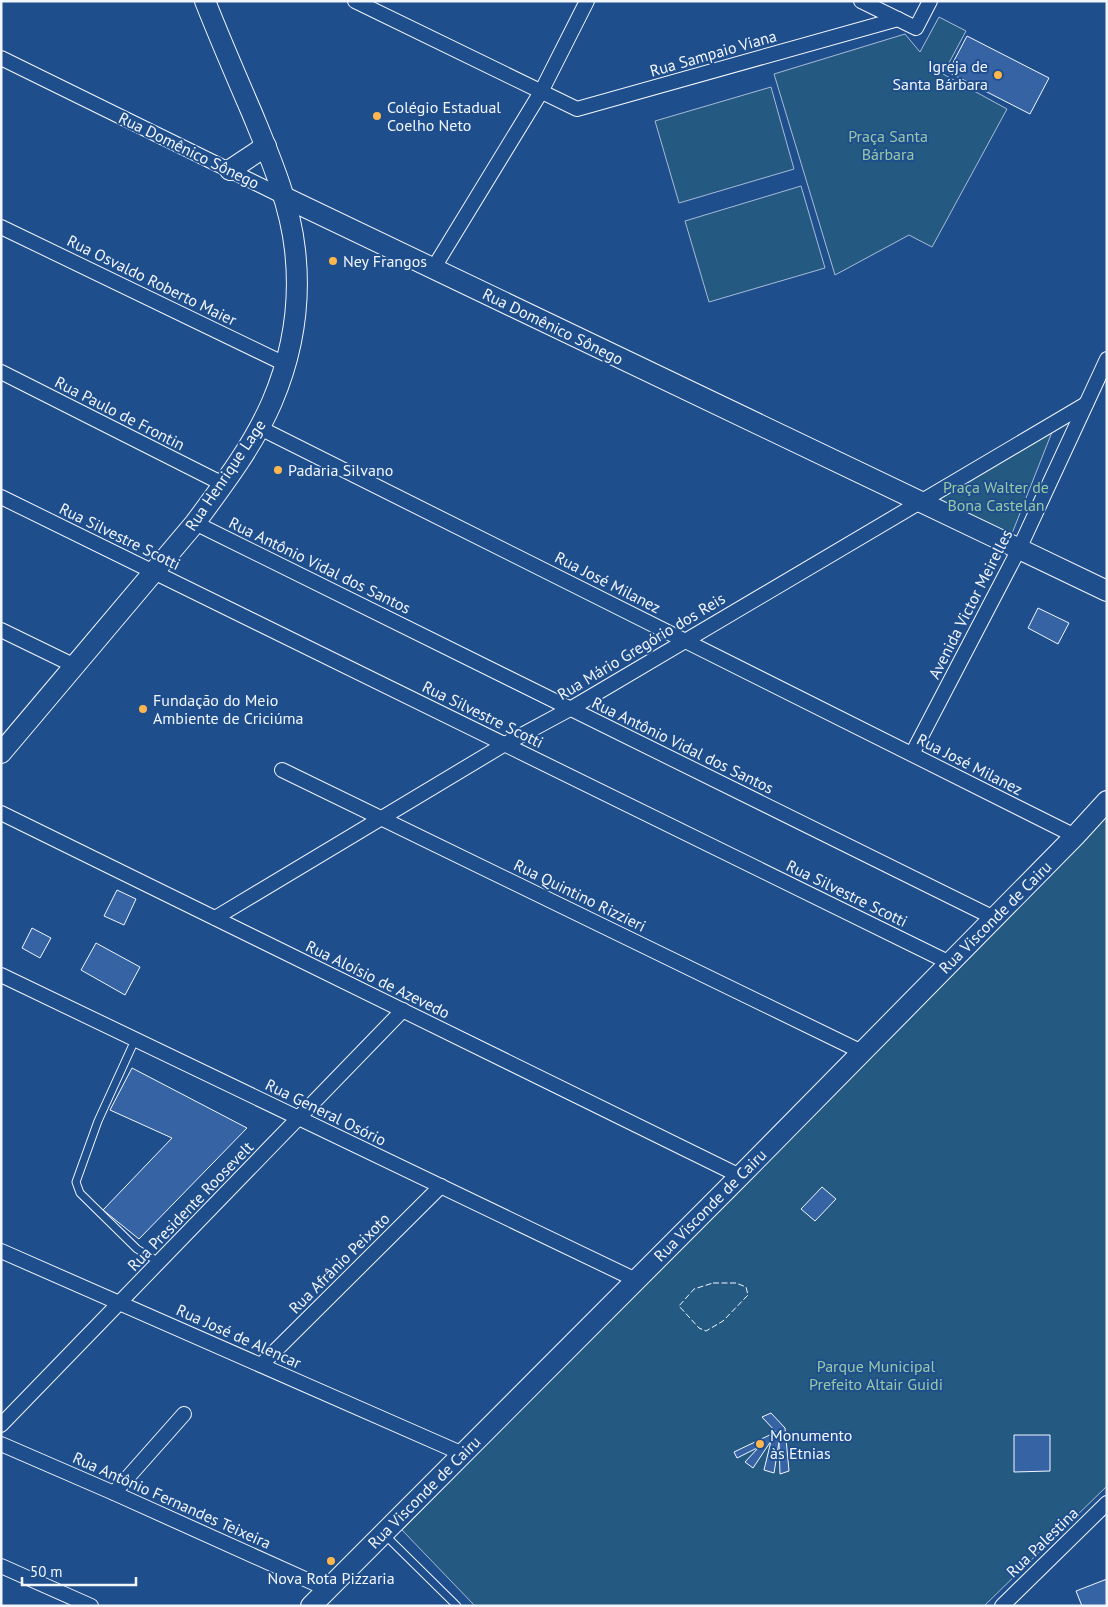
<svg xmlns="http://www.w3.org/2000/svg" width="1108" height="1607" font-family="'PT Sans',sans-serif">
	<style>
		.green { fill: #245a82; stroke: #a8bbd7 }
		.building { fill: #3563a3; stroke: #f2f6ff }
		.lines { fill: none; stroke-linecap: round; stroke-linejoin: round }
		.lane-casing { stroke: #f2f6ff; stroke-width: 9 }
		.street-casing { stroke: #f2f6ff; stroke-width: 16 }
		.secondary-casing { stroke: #f2f6ff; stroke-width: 22 }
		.lane { stroke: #1f4e8c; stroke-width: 7 }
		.street { stroke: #1f4e8c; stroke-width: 14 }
		.secondary { stroke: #1f4e8c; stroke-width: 20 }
		.fence { stroke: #f2f6ff; stroke-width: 1; stroke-dasharray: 6 2.5; stroke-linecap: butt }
		.poi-dot { fill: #ffb74d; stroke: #1f4e8c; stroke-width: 2 }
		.labels { text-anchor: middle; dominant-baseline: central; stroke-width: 4; stroke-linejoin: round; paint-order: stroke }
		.street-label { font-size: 16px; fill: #f2f6ff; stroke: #1f4e8c }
		.poi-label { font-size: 16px; fill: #f2f6ff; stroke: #1f4e8c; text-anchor: start }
		.park-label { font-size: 16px; fill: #97c8a6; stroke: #1f4e8c }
	</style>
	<rect width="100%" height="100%" fill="#1f4e8c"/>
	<!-- green -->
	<g class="green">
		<polygon points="939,17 966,31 943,74 1007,109 932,247 909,235 835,275 774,74 905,34 920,52"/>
		<polygon points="771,87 794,169 679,203 655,121"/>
		<polygon points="801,186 825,268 709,302 685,221"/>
		<polygon points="1054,427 1011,536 936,498"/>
		<polygon points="1107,812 1107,1486 984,1606 475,1606 402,1530"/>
	</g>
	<!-- building -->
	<g class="building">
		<polygon points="967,36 1049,78 1030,114 948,72"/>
		<polygon points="1038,608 1069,623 1058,644 1028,628"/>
		<polygon points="117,890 136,899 124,925 104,916"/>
		<polygon points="32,928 51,938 40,958 22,948"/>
		<polygon points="96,943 140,967 125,995 81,970"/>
		<polygon points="132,1068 247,1128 139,1239 103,1210 172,1138 110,1110"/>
		<polygon points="822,1187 836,1199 815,1221 801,1209"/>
		<polygon points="771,1413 785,1428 789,1471 780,1474 779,1442 774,1473 764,1470 771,1441 753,1468 745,1462 759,1447 737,1458 734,1452 776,1432 762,1417"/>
		<polygon points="1014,1435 1050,1435 1050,1471 1014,1472"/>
		<polygon points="1107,1579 1107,1606 1082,1606 1076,1591"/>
	</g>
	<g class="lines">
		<defs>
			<g id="lane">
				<polyline points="135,1040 98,1121 76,1182 80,1193 137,1249 159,1262"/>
				<polyline points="385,1535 457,1606"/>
			</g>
			<g id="street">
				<polyline points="355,1 577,109 898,19"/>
				<polyline points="861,1 916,28 930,1"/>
				<polyline points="1,58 284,197"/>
				<polyline points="1,227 287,365"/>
				<polyline points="433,269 541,92 587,1"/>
				<polyline points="1,372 223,484"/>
				<polyline points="260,428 1075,836"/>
				<polyline points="1,497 950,963"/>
				<polyline points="195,523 994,918"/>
				<polyline points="1,630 75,666"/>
				<polyline points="912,754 1019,549 1107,359"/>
				<polyline points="282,770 862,1052"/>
				<polyline points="1,813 740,1176"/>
				<polyline points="215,918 505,744 570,709 1086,404"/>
				<polyline points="1,975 636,1280"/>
				<polyline points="1,1251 463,1454"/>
				<polyline points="261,1365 441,1186"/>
				<polyline points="1,1425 403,1010"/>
				<polyline points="1,1444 114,1493 327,1589"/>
				<polyline points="114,1493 184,1414"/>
				<polyline points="1,1566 91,1606"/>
				<polyline points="1002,1606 1107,1503"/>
			</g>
			<g id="secondary">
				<polyline points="230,170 266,146"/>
				<polyline points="284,197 1107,591"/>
				<path d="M1,753L195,523C223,485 253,446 272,402C293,353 301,303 295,250C290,203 270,157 252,113C236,76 220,39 205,1"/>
				<polyline points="311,1606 740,1176 1075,836 1107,801"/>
			</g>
		</defs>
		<!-- lane casing -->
		<use href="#lane" class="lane-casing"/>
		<!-- street casing -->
		<use href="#street" class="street-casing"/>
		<!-- secondary casing -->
		<use href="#secondary" class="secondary-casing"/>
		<!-- lane -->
		<use href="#lane" class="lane"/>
		<!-- street -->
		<use href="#street" class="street"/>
		<!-- secondary -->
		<use href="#secondary" class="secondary"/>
		<!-- fence -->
		<polygon class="fence" points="713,1283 736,1283 746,1287 748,1295 723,1321 706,1331 699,1328 679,1306 694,1289"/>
	</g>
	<!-- markers -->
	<g class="poi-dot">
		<circle cx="998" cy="75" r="5"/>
		<circle cx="377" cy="116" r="5"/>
		<circle cx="333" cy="261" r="5"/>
		<circle cx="278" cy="470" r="5"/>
		<circle cx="143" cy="709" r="5"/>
		<circle cx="760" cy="1444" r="5"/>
		<circle cx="331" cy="1561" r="5"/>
	</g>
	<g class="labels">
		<!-- street labels -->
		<g class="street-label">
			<text transform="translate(713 53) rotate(-16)">Rua Sampaio Viana</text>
			<text transform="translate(189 150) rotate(26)">Rua Domênico Sônego</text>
			<text transform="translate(152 280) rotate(26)">Rua Osvaldo Roberto Maier</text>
			<text transform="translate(553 326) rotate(26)">Rua Domênico Sônego</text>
			<text transform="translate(120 413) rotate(27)">Rua Paulo de Frontin</text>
			<text transform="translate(225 475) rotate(-56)">Rua Henrique Lage</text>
			<text transform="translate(120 536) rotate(26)">Rua Silvestre Scotti</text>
			<text transform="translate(320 565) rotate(26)">Rua Antônio Vidal dos Santos</text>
			<text transform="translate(608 582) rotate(27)">Rua José Milanez</text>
			<text transform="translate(970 604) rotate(-63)">Avenida Victor Meirelles</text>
			<text transform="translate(641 646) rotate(-31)">Rua Mário Gregório dos Reis</text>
			<text transform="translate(483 714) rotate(26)">Rua Silvestre Scotti</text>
			<text transform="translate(683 745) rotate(26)">Rua Antônio Vidal dos Santos</text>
			<text transform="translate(970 764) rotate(27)">Rua José Milanez</text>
			<text transform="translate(847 893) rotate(26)">Rua Silvestre Scotti</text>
			<text transform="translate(580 895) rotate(26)">Rua Quintino Rizzieri</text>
			<text transform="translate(995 917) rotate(-45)">Rua Visconde de Cairu</text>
			<text transform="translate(378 979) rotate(26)">Rua Aloísio de Azevedo</text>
			<text transform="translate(326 1112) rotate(26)">Rua General Osório</text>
			<text transform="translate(710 1205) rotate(-45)">Rua Visconde de Cairu</text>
			<text transform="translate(190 1206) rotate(-46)">Rua Presidente Roosevelt</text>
			<text transform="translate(339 1263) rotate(-45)">Rua Afrânio Peixoto</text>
			<text transform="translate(239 1336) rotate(24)">Rua José de Alencar</text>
			<text transform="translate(424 1492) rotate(-45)">Rua Visconde de Cairu</text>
			<text transform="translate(172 1500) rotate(24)">Rua Antônio Fernandes Teixeira</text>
			<text transform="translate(1042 1542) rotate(-44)">Rua Palestina</text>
		</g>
		<!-- poi labels -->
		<g class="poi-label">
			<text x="988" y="66" text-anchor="end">Igreja de<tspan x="988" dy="18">Santa Bárbara</tspan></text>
			<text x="387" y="107">Colégio Estadual<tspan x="387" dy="18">Coelho Neto</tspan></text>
			<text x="343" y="261">Ney Frangos</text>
			<text x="288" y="470">Padaria Silvano</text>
			<text x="153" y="700">Fundação do Meio<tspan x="153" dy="18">Ambiente de Criciúma</tspan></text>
			<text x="770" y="1435">Monumento<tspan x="770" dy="18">às Etnias</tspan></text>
			<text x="331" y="1578" text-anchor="middle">Nova Rota Pizzaria</text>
		</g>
		<!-- park labels -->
		<g class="park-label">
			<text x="888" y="136">Praça Santa<tspan x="888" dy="18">Bárbara</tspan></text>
			<text x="996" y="487">Praça Walter de<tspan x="996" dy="18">Bona Castelan</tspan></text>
			<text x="876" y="1366">Parque Municipal<tspan x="876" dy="18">Prefeito Altair Guidi</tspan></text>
		</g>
	</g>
	<!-- border -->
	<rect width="1108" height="1607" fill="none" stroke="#f2f6ff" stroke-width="5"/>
	<!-- scale -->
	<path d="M22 1577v8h114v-8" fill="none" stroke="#f2f6ff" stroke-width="2.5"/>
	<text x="30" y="1577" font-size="15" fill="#f2f6ff" stroke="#1f4e8c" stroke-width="4" paint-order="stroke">50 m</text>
</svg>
